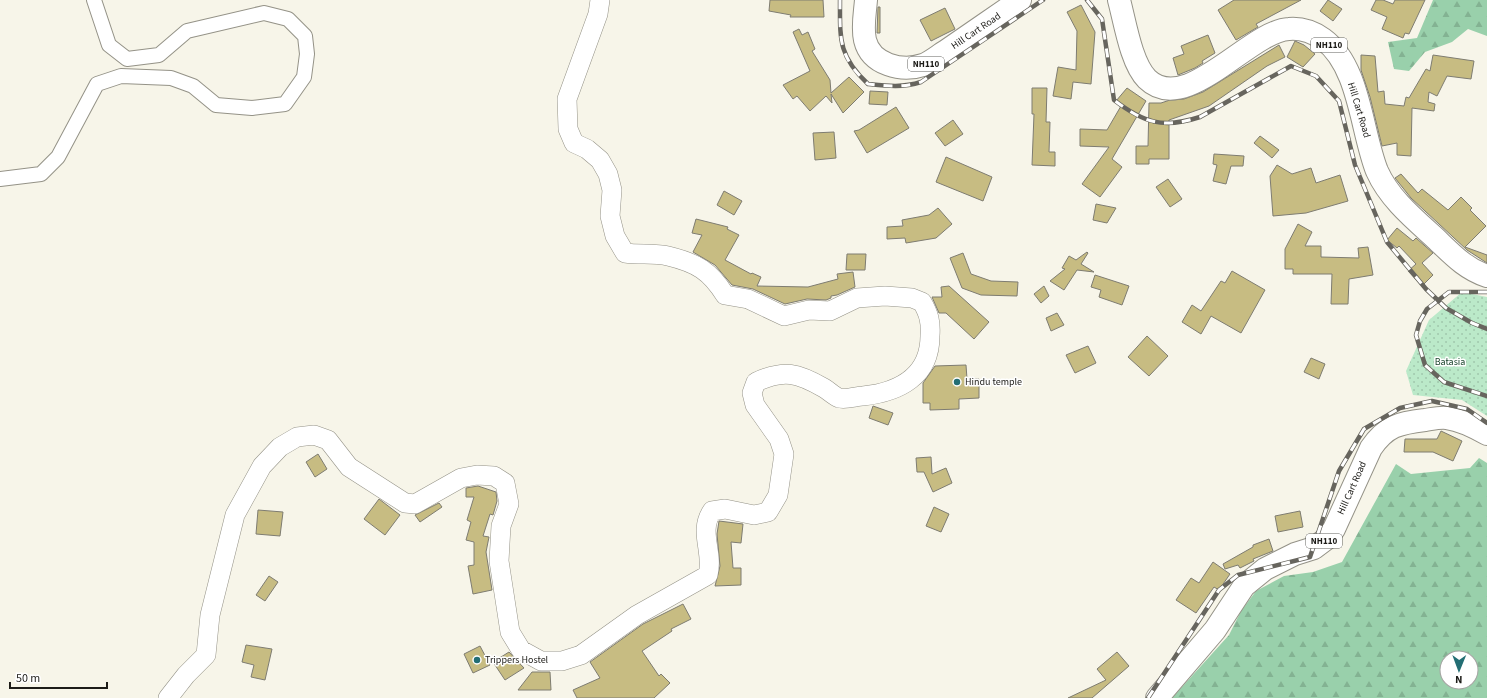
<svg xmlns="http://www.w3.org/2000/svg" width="1487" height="698" font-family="'Source Sans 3',sans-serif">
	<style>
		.forest { fill: url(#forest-firs); fill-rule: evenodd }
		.park { fill: url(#park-dots) }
		.building { fill: #c7bc82; stroke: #7e7c71 }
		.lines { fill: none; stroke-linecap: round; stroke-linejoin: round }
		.street-casing { stroke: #949287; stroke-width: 16 }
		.secondary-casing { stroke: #949287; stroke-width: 20 }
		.highway-casing { stroke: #949287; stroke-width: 24 }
		.street { stroke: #fff; stroke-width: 14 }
		.secondary { stroke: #fff; stroke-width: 19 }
		.highway { stroke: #fff; stroke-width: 22 }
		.rail-casing { stroke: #67655e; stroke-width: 4.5 }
		.rail { stroke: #fff; stroke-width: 3; stroke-dasharray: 9; stroke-linecap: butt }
		.poi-dot { fill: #236e74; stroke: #fff; stroke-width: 1.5 }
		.labels { text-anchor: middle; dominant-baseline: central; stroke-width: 3; stroke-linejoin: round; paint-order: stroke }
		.shield { fill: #fff; stroke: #61605d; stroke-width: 1 }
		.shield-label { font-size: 9px; font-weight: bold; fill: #1d1c18 }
		.street-label { font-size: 10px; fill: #1d1c18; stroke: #fff }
		.park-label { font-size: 10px; fill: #123d24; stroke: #fff }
		.poi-label { font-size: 10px; fill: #1d1c18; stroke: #fff; text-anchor: start }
	</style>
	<defs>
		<pattern id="forest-firs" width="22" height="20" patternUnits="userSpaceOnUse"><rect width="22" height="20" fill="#99d0ab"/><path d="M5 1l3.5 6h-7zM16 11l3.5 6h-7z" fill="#83b292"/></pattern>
		<pattern id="park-dots" width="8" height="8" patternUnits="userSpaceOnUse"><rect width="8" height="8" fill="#bbe9c9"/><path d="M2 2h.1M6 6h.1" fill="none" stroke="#a0c7ac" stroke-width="1.8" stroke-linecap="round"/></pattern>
	</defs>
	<rect width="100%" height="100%" fill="#f7f5e9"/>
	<!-- forest -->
	<g class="forest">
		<polygon points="1433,0 1487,0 1487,36 1468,29 1452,42 1425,52 1409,71 1394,69 1388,42 1417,38"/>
		<path d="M1479,458L1487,463V698H1172L1229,635L1241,611L1256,591L1284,576L1313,572L1342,562L1396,464L1411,474L1470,468ZM1447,658H1471V682H1447Z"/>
	</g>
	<!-- park -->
	<polygon class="park" points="1462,292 1487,297 1487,416 1462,400 1413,395 1406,371 1429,320"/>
	<!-- building -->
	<g class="building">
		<polygon points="770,0 823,0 824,17 790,17 791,15 769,11"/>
		<polygon points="1234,0 1301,0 1256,24 1258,27 1236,40 1218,10"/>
		<polygon points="1328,0 1342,9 1333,21 1320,11"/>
		<polygon points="1376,0 1383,0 1393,4 1395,0 1425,0 1409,34 1405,33 1403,38 1382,29 1387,17 1371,10"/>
		<polygon points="1081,5 1095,32 1091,84 1073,82 1071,99 1053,96 1058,67 1076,70 1077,31 1067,12"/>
		<polygon points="878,7 880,7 880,33 877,33"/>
		<polygon points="945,8 955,29 931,41 920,20"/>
		<polygon points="799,29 802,35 808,32 815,49 812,51 830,80 831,93 849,77 864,92 843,113 831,94 832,103 826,96 810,111 797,96 793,99 783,85 810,71 793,32"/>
		<polygon points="1208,35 1215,53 1202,61 1203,63 1195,68 1178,75 1173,58 1184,54 1181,46"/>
		<polygon points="1295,41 1304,45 1315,54 1303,67 1287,57"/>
		<polygon points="1279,45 1285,57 1267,66 1209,106 1169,120 1169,159 1149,159 1149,164 1136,164 1136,146 1148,146 1149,103 1161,103 1170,100 1184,99 1203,92"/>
		<polygon points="1361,55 1375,56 1378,92 1384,91 1385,104 1404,106 1406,97 1409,98 1426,69 1430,71 1433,55 1474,61 1471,79 1447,76 1437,96 1429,92 1428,102 1435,104 1434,111 1412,108 1411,156 1397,155 1397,143 1382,146 1370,97 1361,70"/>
		<polygon points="1032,88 1047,88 1046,122 1050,122 1049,152 1055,152 1055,166 1032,165 1034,114 1032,114"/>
		<polygon points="1127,88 1146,101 1112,159 1122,167 1100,197 1082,184 1109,147 1080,146 1080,129 1107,130 1121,106 1116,101"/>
		<polygon points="870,91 888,92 887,105 869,104"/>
		<polygon points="896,107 909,128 867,153 854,131 859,130"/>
		<polygon points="953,120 963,134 945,146 935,133"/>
		<polygon points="834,132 836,158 815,160 813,133"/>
		<polygon points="1260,136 1279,150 1272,158 1254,143"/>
		<polygon points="1214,154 1244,156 1243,166 1231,166 1226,184 1213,181 1217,165 1213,164"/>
		<polygon points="946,157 992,177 983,201 936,182"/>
		<polygon points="1277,165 1292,174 1311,168 1316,183 1340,175 1348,201 1306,213 1273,216 1270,176"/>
		<polygon points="1401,174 1418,193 1422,189 1448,210 1461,197 1472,208 1470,210 1486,226 1465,247 1487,255 1487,263 1467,250 1411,198 1395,178"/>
		<polygon points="1168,179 1182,199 1170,207 1156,187"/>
		<polygon points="724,191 742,201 734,215 717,205"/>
		<polygon points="1096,204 1116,208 1107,223 1093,220"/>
		<polygon points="938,208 952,224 936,238 906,243 905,238 887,239 887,227 903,226 902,220 929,215"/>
		<polygon points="696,219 728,227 727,229 739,235 725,260 751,274 752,273 761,277 757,286 808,287 838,279 837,274 853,272 855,287 837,295 831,296 831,298 826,300 807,299 785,304 753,289 732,285 715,265 693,252 702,235 692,233"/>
		<polygon points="1298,224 1312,232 1305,246 1321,246 1321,257 1359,258 1358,248 1368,247 1373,275 1349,279 1348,304 1331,304 1332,274 1293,274 1293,269 1285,269 1285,249"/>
		<polygon points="1397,228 1413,241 1416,238 1433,253 1422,263 1433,275 1422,286 1408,271 1416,264 1399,246 1397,248 1387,240"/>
		<polygon points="1087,252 1088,253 1081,264 1094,272 1077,270 1064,290 1050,281 1065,269 1062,268 1069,256 1076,260"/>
		<polygon points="963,253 971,274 991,281 1018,282 1017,296 981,295 962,288 950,258"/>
		<polygon points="847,254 866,254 865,270 846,270"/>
		<polygon points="1232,271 1265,290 1241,333 1211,316 1201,334 1182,322 1192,305 1201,311 1221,281 1225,283"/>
		<polygon points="1095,275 1129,286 1122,305 1099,297 1101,290 1091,287"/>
		<polygon points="949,286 989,322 974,339 946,313 939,313 932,297 942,297 941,287"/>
		<polygon points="1044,286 1049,296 1041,303 1034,294"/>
		<polygon points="1057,313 1064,325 1051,331 1046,318"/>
		<polygon points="1147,336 1168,356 1149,376 1128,357"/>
		<polygon points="1088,346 1096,363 1075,373 1066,355"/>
		<polygon points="1311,358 1325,364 1319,379 1304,372"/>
		<polygon points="966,365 967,379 979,379 979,398 959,399 959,409 930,410 930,403 923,403 923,383 935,366"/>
		<polygon points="873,406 893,413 888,425 869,418"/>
		<polygon points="1441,431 1462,441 1453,461 1433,452 1404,452 1405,439 1437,439"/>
		<polygon points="318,454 327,469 315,477 306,462"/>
		<polygon points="931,457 932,474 946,468 952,483 933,492 924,472 917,472 916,458"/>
		<polygon points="478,486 496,492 497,501 493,515 490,514 483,536 489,537 486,552 492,590 473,594 468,566 474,565 474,542 466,540 471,522 467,520 474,497 466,497 466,488"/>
		<polygon points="379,499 400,515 385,535 364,519"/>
		<polygon points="439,503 442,507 420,522 415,515"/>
		<polygon points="934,507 949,514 941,532 926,526"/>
		<polygon points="258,510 283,512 280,536 256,534"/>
		<polygon points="1300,511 1303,527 1278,532 1275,516"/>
		<polygon points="719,521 743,524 741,543 731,542 733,568 741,568 741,585 715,586 720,566 717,534"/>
		<polygon points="1269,539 1273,551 1253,559 1254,561 1240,568 1238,565 1225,569 1223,564 1253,547 1253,545"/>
		<polygon points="1213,562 1230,574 1219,590 1214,587 1196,613 1176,600 1191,578 1199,583"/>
		<polygon points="269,576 278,582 265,601 256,595"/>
		<polygon points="683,604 691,619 671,629 672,631 642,651 659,676 661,674 670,683 654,698 577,698 573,690 600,678 590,662 643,624"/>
		<polygon points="246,645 272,649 265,680 251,677 254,665 242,662"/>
		<polygon points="480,646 490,665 473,673 464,654"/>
		<polygon points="509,652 524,668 505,680 493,662"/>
		<polygon points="1117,652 1129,666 1092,698 1068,698 1106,680 1097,669"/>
		<polygon points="532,672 550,672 551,690 518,690"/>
	</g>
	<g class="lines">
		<defs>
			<polyline id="street" points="0,179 41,174 58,157 97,84 121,76 171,78 193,86 216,105 252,108 285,104 304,77 307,54 305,36 288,19 264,13 187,31 159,55 127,59 109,45 94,0"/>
			<path id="secondary" d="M168,698L186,675L206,655L210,615L235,515L262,466L280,447L297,437L314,435L328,440L349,467L405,503L415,504L461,478L477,475L494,476L505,483L509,504L501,526L499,561L510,632L521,650L541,661H562L581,655L637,615L708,575C714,552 698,532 712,511L725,509L754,515L768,512L778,495L784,454L779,439L755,405L752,393L756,382C784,369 798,373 824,388C829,391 834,396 839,398C846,400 857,396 863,396C900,392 930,376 930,336C931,322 929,314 922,302L912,298L885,296L857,298L830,311L809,310L784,316L748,299L725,295C710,271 697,263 668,256C655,253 639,255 625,253L615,236L610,216L612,190L608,174L600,160L587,149L574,143L568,129L567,99L598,14L600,0"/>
			<g id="highway">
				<path d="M866,0C865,13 862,27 865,40C871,65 902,72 923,65C931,62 939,55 946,51C971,34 995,17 1020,0"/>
				<path d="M1119,0C1125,22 1131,63 1147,79C1186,117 1249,31 1289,29C1301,28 1313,32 1323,39C1360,66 1361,131 1377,171C1389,198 1413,218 1434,237C1451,253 1465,269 1487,276"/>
				<path d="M1157,698L1215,630L1244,586L1265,569L1295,554L1314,548L1326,539L1334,529L1371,448C1386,426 1399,423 1425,420C1432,419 1440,417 1447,418C1461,420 1475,427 1487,434"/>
			</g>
		</defs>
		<!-- street casing -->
		<use href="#street" class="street-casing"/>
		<!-- secondary casing -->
		<use href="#secondary" class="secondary-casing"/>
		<!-- highway casing -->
		<use href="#highway" class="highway-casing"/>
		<!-- street -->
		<use href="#street" class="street"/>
		<!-- secondary -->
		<use href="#secondary" class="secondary"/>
		<!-- highway -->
		<use href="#highway" class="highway"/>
		<defs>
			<g id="rail">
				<path d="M840,0C840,39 838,56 868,84C887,86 902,88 921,82L1043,0"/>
				<path d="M1087,0L1102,19L1114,100C1144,123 1163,129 1200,117L1291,66L1316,76L1339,101L1355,165L1387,242L1426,289L1446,308L1472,323L1487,329"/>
				<polyline points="1487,292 1449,292 1427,309 1420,321 1416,335 1425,365 1444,382 1487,396"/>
				<polyline points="1148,698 1219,590 1238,575 1310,557 1339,471 1364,429 1400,408 1432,401 1467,409 1487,423"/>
			</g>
		</defs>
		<!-- rail casing -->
		<use href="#rail" class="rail-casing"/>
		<!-- rail -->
		<use href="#rail" class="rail"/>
	</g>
	<!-- markers -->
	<g class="poi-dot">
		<circle cx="957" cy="382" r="4"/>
		<circle cx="477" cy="660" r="4"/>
	</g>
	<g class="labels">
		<!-- shield labels -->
		<g class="shield">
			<rect x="1311" y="38" width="36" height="14" rx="3"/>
			<rect x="908" y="57" width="36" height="14" rx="3"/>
			<rect x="1306" y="534" width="36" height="14" rx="3"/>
		</g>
		<g class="shield-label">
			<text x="1329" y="45">NH110</text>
			<text x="926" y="64">NH110</text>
			<text x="1324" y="541">NH110</text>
		</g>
		<!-- street labels -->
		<g class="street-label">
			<text transform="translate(976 31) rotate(-34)">Hill Cart Road</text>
			<text transform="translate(1359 110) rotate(73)">Hill Cart Road</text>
			<text transform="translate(1352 488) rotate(-66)">Hill Cart Road</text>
		</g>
		<!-- park labels -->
		<g class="park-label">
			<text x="1450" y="362">Batasia</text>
		</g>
		<!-- poi labels -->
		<g class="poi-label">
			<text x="965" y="382">Hindu temple</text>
			<text x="485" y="660">Trippers Hostel</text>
		</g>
	</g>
	<!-- north arrow -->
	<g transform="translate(1459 670) rotate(181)"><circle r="19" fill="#ffffff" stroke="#a5a4a3"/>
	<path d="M0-3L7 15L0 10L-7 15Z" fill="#236e74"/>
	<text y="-6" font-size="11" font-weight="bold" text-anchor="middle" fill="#1d1c18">N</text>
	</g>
	<!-- scale -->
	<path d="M10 682v6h97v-6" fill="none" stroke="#1d1c18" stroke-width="2"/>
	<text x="16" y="682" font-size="12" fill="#1d1c18" stroke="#ffffff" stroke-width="3" paint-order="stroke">50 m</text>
</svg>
